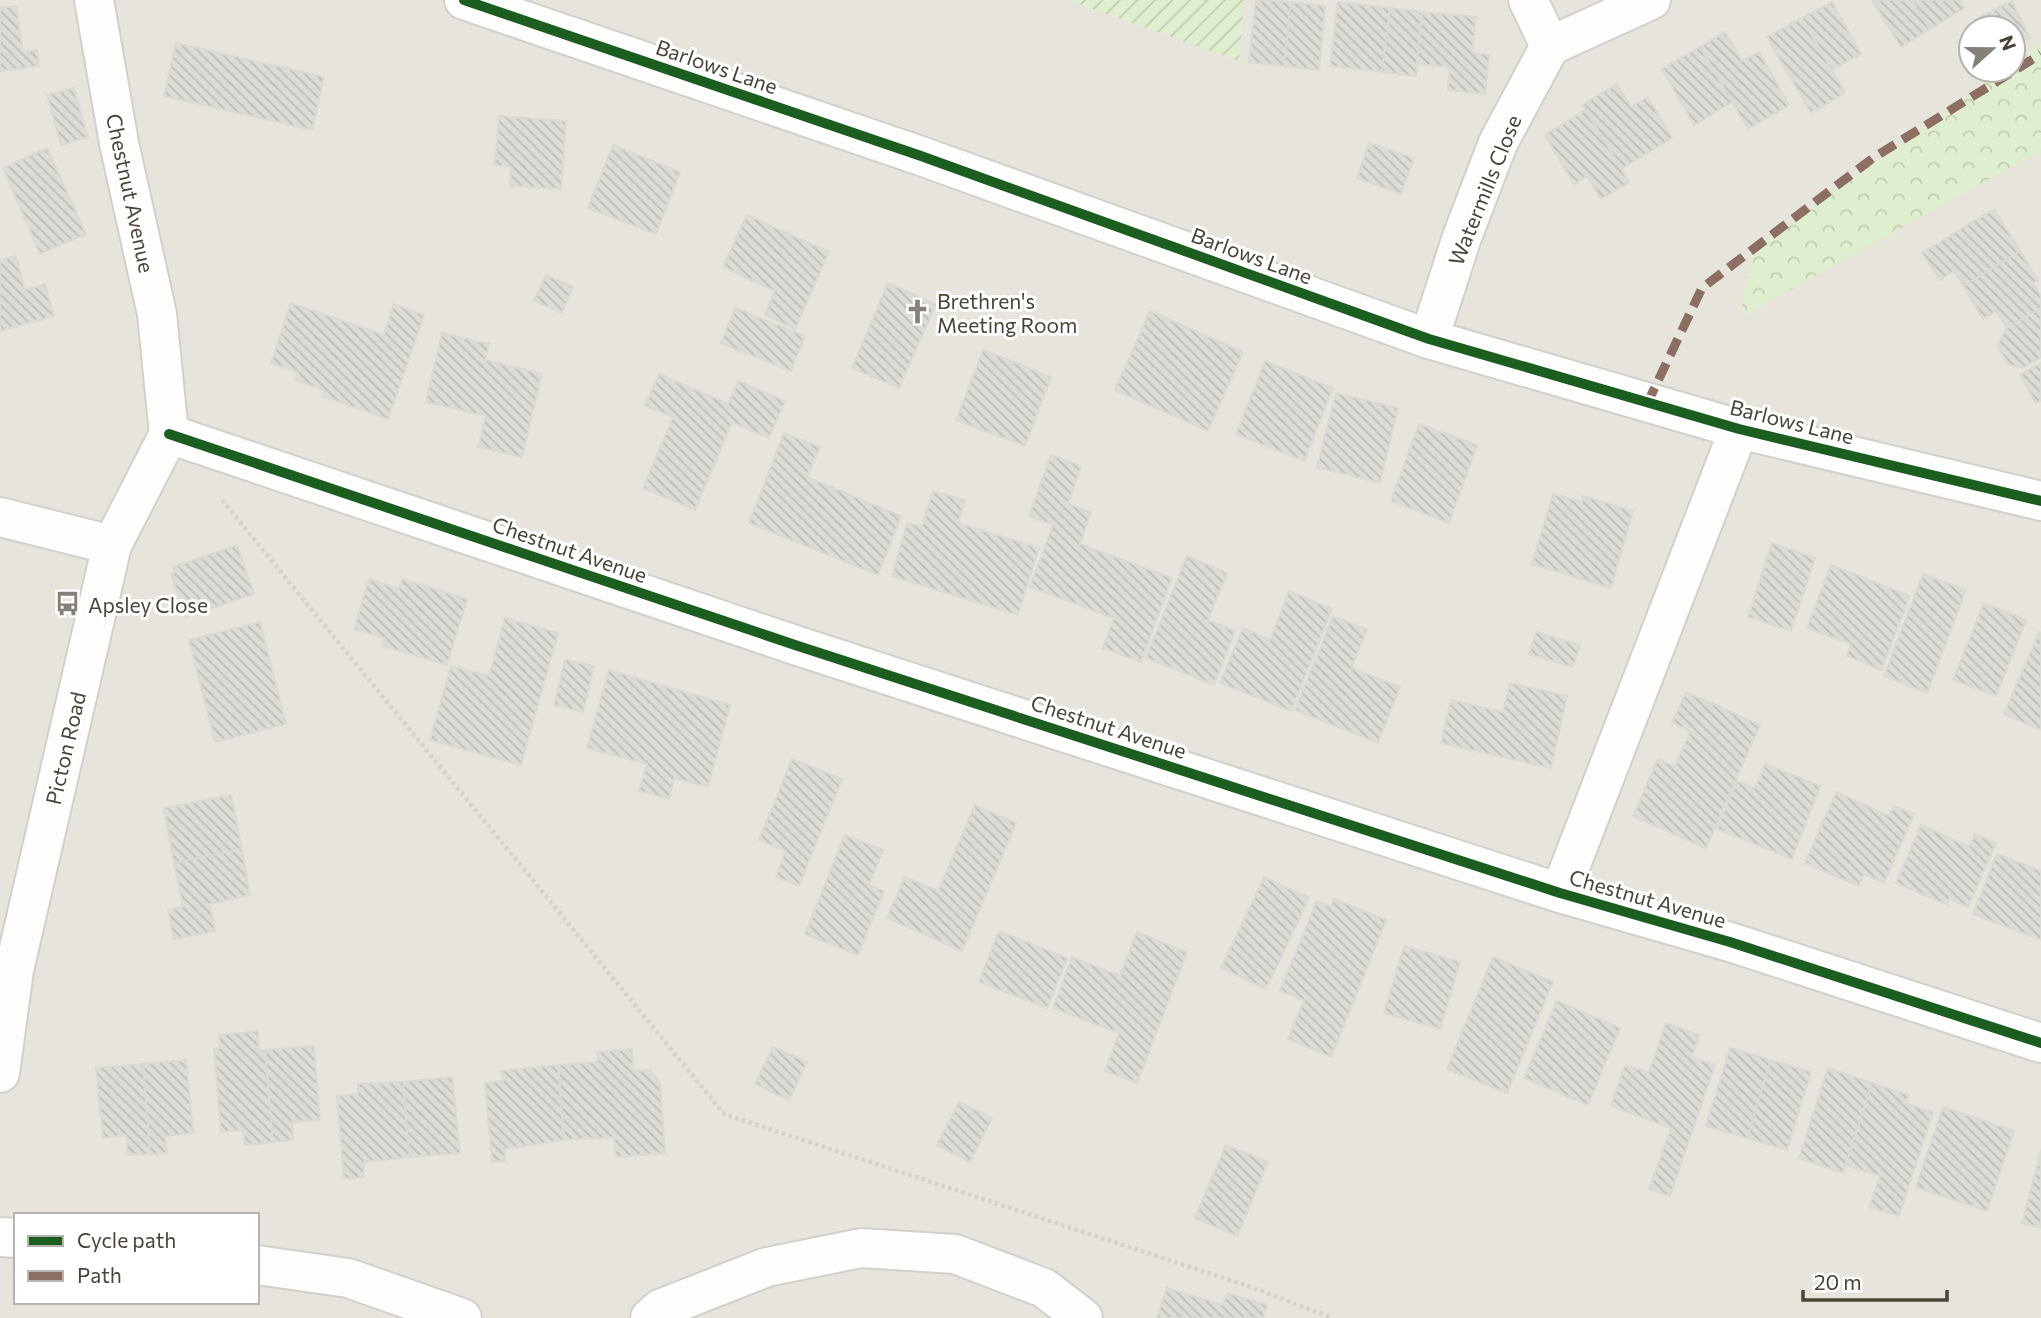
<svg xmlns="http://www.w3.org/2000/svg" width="2041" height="1318" font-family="Commissioner,sans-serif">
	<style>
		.residential { fill: #e7e4db; fill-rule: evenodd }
		.forest { fill: url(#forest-crowns) }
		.garden { fill: url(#garden-furrows) }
		.building { fill: url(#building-back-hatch); stroke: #dbd9d3; stroke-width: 2 }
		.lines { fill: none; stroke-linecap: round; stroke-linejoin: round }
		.minor-casing { stroke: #d1d0cb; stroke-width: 42 }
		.tertiary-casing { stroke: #d1d0cb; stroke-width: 42 }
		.path { stroke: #d3d2cc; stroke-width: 4.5; stroke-dasharray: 3.5 3.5; stroke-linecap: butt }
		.minor { stroke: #fdfdfc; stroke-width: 38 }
		.tertiary { stroke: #fdfdfc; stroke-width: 38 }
		.quiet { stroke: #8d6e63; stroke-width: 9; stroke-dasharray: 18 9; stroke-linecap: butt }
		.cycleway-casing { stroke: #fff; stroke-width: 15 }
		.cycleway { stroke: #1b5e20; stroke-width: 10 }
		.labels { text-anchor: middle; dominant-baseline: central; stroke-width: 6; stroke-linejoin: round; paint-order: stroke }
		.street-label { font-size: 21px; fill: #4a4438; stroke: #fff }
		.poi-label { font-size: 21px; fill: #4a4438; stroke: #fff; text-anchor: start }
	</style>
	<defs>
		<pattern id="forest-crowns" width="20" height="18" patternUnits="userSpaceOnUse" patternTransform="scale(1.75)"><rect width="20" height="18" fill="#dfeece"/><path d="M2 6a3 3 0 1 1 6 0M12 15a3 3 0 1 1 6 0" fill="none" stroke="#c1cdb2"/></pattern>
		<pattern id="garden-furrows" width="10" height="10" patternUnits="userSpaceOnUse" patternTransform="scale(1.75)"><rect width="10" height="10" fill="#dfeece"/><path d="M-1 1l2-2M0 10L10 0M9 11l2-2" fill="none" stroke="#c1cdb2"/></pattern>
		<pattern id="building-back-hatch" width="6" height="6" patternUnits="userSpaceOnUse" patternTransform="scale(1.75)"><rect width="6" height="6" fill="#dddbd6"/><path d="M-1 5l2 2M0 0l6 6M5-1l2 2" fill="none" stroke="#bfbdb8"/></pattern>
	</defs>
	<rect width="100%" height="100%" fill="#f3f2ee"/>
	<!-- residential -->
	<path class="residential" d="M0,0H1068L1239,60L1244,0H2041V1318H0ZM1971,28H2013V70H1971ZM16,1215H257V1302H16Z"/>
	<!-- forest -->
	<polygon class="forest" points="2041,43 2041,150 1740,318 1751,251 2004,70 2013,70 2013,63"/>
	<!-- garden -->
	<polygon class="garden" points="1068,0 1244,0 1239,61"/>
	<!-- building -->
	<g class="building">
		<polygon points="1256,0 1291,2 1284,66 1249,62"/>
		<polygon points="1872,0 1912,0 1930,29 1901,47"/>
		<polygon points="1912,0 1960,0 1964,8 1930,29"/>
		<polygon points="2012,1 2030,38 2013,46 2013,28 1979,28 1975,20"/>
		<polygon points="1291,2 1325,6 1319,70 1284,66"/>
		<polygon points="1338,2 1390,8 1382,72 1330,66"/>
		<polygon points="1832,2 1861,54 1831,70 1802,18"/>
		<polygon points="16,6 23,52 37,50 39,66 0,71 0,8"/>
		<polygon points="1390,8 1422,12 1416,76 1382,72"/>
		<polygon points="1422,12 1476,17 1472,53 1489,55 1485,94 1448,90 1450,67 1417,64"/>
		<polygon points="1802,18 1845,93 1811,113 1767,37"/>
		<polygon points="1725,32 1742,61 1759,52 1789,105 1748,129 1700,47"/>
		<polygon points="176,43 324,77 312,130 164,96"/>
		<polygon points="1700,47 1732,102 1694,125 1662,69"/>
		<polygon points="1617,84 1631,107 1648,97 1672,138 1621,169 1582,105"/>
		<polygon points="74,88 88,137 61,145 47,95"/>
		<polygon points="1586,110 1629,182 1601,199 1587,176 1574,184 1545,135"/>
		<polygon points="499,116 566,121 561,189 510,186 511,167 495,165"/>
		<polygon points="1369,143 1414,158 1401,194 1357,178"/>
		<polygon points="613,145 680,172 656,234 588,208"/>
		<polygon points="47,148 86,234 40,254 3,168"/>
		<polygon points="1994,209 2020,251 1964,286 1954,271 1940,280 1922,253"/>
		<polygon points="747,215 829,252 795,329 765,315 775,291 723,267"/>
		<polygon points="2020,251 2038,280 2033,283 2041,296 2041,308 2007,328 1996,311 1983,319 1964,286"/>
		<polygon points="16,256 25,290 45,284 54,316 0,331 0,260"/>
		<polygon points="546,275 573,287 562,313 534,301"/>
		<polygon points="888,283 936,304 899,388 852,368"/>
		<polygon points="291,303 384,335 394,304 424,315 388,419 322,396 324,390 295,380 298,372 271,363"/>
		<polygon points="735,308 805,336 791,371 721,343"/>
		<polygon points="2041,308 2041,357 2023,368 2009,365 1997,346 2007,328"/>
		<polygon points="1150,311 1243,352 1208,431 1115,390"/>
		<polygon points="442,333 489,344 485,360 542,374 522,457 478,447 486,416 426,402"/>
		<polygon points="983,350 1051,377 1025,446 956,420"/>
		<polygon points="1265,361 1333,388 1304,461 1236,434"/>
		<polygon points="2041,363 2041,400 2036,403 2020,375"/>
		<polygon points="659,374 728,404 738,381 785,401 769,438 732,422 695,510 643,488 673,417 645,406"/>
		<polygon points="1336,393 1398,408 1380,483 1317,467"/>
		<polygon points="1419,424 1477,445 1449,523 1391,501"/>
		<polygon points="784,433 820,447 807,477 901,516 878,575 749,523"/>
		<polygon points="1051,455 1081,466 1068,504 1091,512 1080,544 1172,578 1141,662 1103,648 1114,618 1030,587 1053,525 1029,516"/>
		<polygon points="933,491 965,500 958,523 1039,548 1018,615 892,576 907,523 922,527"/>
		<polygon points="1553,494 1582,502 1583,496 1633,511 1611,588 1532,564"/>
		<polygon points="1772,543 1815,558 1791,631 1748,617"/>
		<polygon points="237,545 254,594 186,617 171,574 174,573 173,567"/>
		<polygon points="1187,556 1227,573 1208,620 1235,631 1214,685 1146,658"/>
		<polygon points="1831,565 1910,596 1881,670 1847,656 1851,644 1807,628"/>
		<polygon points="1923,574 1966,590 1927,693 1884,676"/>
		<polygon points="369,579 399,589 402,579 467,599 447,665 383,646 385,638 354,629"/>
		<polygon points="1289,591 1332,609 1291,711 1220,683 1243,628 1270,640"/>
		<polygon points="1984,603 2026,620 1996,696 1953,680"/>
		<polygon points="1333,616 1367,630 1351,668 1400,687 1378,743 1295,710"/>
		<polygon points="505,618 558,633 521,765 430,740 451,666 489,676"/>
		<polygon points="260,622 286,724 215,742 189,640"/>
		<polygon points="1536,632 1580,645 1573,667 1529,654"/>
		<polygon points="2039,632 2041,633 2041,730 2004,714"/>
		<polygon points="565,660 594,666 583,712 554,705"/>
		<polygon points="609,670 730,705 708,787 674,778 669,799 639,791 647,764 587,748"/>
		<polygon points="1510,683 1567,696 1551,768 1441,743 1451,700 1503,712"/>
		<polygon points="1686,692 1760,725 1706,848 1633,816 1658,759 1675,767 1690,731 1672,723"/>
		<polygon points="792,759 842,779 799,886 776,877 786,851 759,840"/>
		<polygon points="1765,764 1820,786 1792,859 1717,829 1737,781 1755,788"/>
		<polygon points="1836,792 1889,816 1894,806 1914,814 1884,883 1864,874 1859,886 1805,863"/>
		<polygon points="231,795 242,849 174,863 164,808"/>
		<polygon points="975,805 1016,823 962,951 887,918 905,877 938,891"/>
		<polygon points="1921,825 1969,847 1975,834 1996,843 1968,907 1949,899 1947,905 1896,883"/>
		<polygon points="845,835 883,850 869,885 884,891 858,955 805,934"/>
		<polygon points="242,849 250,895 210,904 215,931 174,939 168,910 183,907 174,863"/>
		<polygon points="1997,854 2041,871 2041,940 1973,914"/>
		<polygon points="1264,877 1309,898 1266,989 1221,968"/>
		<polygon points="1334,899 1386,920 1331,1057 1288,1039 1304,1000 1280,991 1317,901 1331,907"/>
		<polygon points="999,931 1067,958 1047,1008 979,982"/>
		<polygon points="1137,932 1187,952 1137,1083 1105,1071 1119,1033 1053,1008 1072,957 1120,976"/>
		<polygon points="1404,946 1460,962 1440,1029 1384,1013"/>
		<polygon points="1493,957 1553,982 1507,1093 1447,1069"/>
		<polygon points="1557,1001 1620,1028 1588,1105 1524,1078"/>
		<polygon points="1666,1023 1699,1035 1692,1057 1715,1065 1670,1196 1649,1189 1671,1128 1611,1106 1625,1065 1649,1073"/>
		<polygon points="258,1031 259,1051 265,1050 273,1142 245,1145 243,1130 221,1132 214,1049 220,1048 219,1035"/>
		<polygon points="314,1046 320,1120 292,1122 293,1140 273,1142 265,1050"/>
		<polygon points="773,1047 807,1062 789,1100 755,1084"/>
		<polygon points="1730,1048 1771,1060 1747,1138 1706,1126"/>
		<polygon points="632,1049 633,1071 650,1070 660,1083 665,1153 616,1157 614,1137 564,1140 558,1065 598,1062 597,1052"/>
		<polygon points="186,1060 193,1133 165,1136 167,1153 150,1154 143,1064"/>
		<polygon points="1771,1060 1811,1072 1787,1150 1747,1138"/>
		<polygon points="143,1064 150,1154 128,1155 126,1135 103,1138 96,1068"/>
		<polygon points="558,1065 564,1140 504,1149 505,1161 492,1162 485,1083 503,1081 501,1071"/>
		<polygon points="1828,1068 1872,1083 1843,1173 1799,1158"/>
		<polygon points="452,1077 460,1153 409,1157 403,1082"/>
		<polygon points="403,1082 409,1157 364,1162 364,1177 344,1179 337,1096 358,1094 358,1084"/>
		<polygon points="1872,1083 1909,1095 1905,1103 1933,1112 1899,1216 1869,1207 1880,1176 1846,1165"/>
		<polygon points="959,1102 992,1118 970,1162 937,1145"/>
		<polygon points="1943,1107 2014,1131 1987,1211 1916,1187"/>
		<polygon points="1226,1145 1268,1162 1237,1236 1195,1218"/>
		<polygon points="2041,1150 2041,1228 2022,1223"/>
		<polygon points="1167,1288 1223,1305 1227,1293 1267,1305 1263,1318 1157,1318"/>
	</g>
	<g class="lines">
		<defs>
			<g id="minor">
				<polyline points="94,0 119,143 157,314 169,434"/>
				<polyline points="1528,0 1550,46"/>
				<polyline points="1429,339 1462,237 1498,143 1550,46 1651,0"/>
				<polyline points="169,434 798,646 1560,893 1730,942 2041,1043"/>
				<polyline points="0,517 112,545"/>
				<polyline points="1560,893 1739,429"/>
				<polyline points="0,1073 14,970 112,545 169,434"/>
				<polyline points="0,1237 16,1238"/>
				<polyline points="257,1265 348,1278 462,1318"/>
				<polyline points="650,1318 660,1309 767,1267 861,1248 955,1254 1044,1288 1083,1318"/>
			</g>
			<polyline id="tertiary" points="464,0 921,156 1429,339 1739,429 2041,501"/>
		</defs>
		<!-- minor casing -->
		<use href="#minor" class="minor-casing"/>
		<!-- tertiary casing -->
		<use href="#tertiary" class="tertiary-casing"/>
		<!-- path -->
		<polyline class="path" points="222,500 724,1114 1251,1287 1332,1318"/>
		<!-- minor -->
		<use href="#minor" class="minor"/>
		<!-- tertiary -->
		<use href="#tertiary" class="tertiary"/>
		<!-- quiet -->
		<polyline class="quiet" points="1647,404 1702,288 1873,158 2041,54"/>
		<defs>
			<g id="cycleway">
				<polyline points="464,0 921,156 1429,339 1739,429 2041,501"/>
				<polyline points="169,434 798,646 1560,893 1730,942 2041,1043"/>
			</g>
		</defs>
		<!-- cycleway casing -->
		<use href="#cycleway" class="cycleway-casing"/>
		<!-- cycleway -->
		<use href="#cycleway" class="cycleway"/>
	</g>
	<!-- icons -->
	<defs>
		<symbol id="church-bare" viewBox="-9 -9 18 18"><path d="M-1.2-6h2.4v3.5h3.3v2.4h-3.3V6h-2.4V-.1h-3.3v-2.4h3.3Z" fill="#858178" stroke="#fff" stroke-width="2.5" paint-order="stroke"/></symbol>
		<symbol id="bus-bare" viewBox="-9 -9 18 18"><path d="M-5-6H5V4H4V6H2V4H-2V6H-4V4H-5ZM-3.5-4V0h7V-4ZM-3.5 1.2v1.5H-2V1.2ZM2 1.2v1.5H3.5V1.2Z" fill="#858178" stroke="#fff" stroke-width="2.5" paint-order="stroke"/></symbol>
	</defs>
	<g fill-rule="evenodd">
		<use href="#church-bare" x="900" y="294" width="35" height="35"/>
		<use href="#bus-bare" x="50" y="586" width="35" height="35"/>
	</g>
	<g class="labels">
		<!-- street labels -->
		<g class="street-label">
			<text transform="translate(717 66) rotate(19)">Barlows Lane</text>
			<text transform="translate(1484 190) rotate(-68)">Watermills Close</text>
			<text transform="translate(131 193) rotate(78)">Chestnut Avenue</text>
			<text transform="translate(1252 255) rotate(20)">Barlows Lane</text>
			<text transform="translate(1792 421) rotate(14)">Barlows Lane</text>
			<text transform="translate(570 549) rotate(19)">Chestnut Avenue</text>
			<text transform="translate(1109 726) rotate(18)">Chestnut Avenue</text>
			<text transform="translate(65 748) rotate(-77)">Picton Road</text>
			<text transform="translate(1648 898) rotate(16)">Chestnut Avenue</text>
		</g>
		<!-- poi labels -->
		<g class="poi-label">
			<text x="937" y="300">Brethren's<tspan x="937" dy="24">Meeting Room</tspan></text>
			<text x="88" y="604">Apsley Close</text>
		</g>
	</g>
	<!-- legend -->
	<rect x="14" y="1213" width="245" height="91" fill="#ffffff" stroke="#b7b4af" stroke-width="2"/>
	<rect x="28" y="1236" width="35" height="10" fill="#1b5e20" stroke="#b7b4af" stroke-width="2"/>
	<text x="77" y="1248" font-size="21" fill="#4a4438">Cycle path</text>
	<rect x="28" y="1271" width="35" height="10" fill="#8d6e63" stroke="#b7b4af" stroke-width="2"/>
	<text x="77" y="1283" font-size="21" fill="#4a4438">Path</text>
	<!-- north arrow -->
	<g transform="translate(1992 49) rotate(69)"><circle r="33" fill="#ffffff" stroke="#b7b4af" stroke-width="2"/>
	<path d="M0-5L12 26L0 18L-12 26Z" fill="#858178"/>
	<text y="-10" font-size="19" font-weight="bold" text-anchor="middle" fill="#4a4438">N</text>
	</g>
	<!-- scale -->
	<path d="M1803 1290v10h144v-10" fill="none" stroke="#4a4438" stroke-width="3.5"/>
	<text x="1814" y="1290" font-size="21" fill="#4a4438" stroke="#ffffff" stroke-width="5" paint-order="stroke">20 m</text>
</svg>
